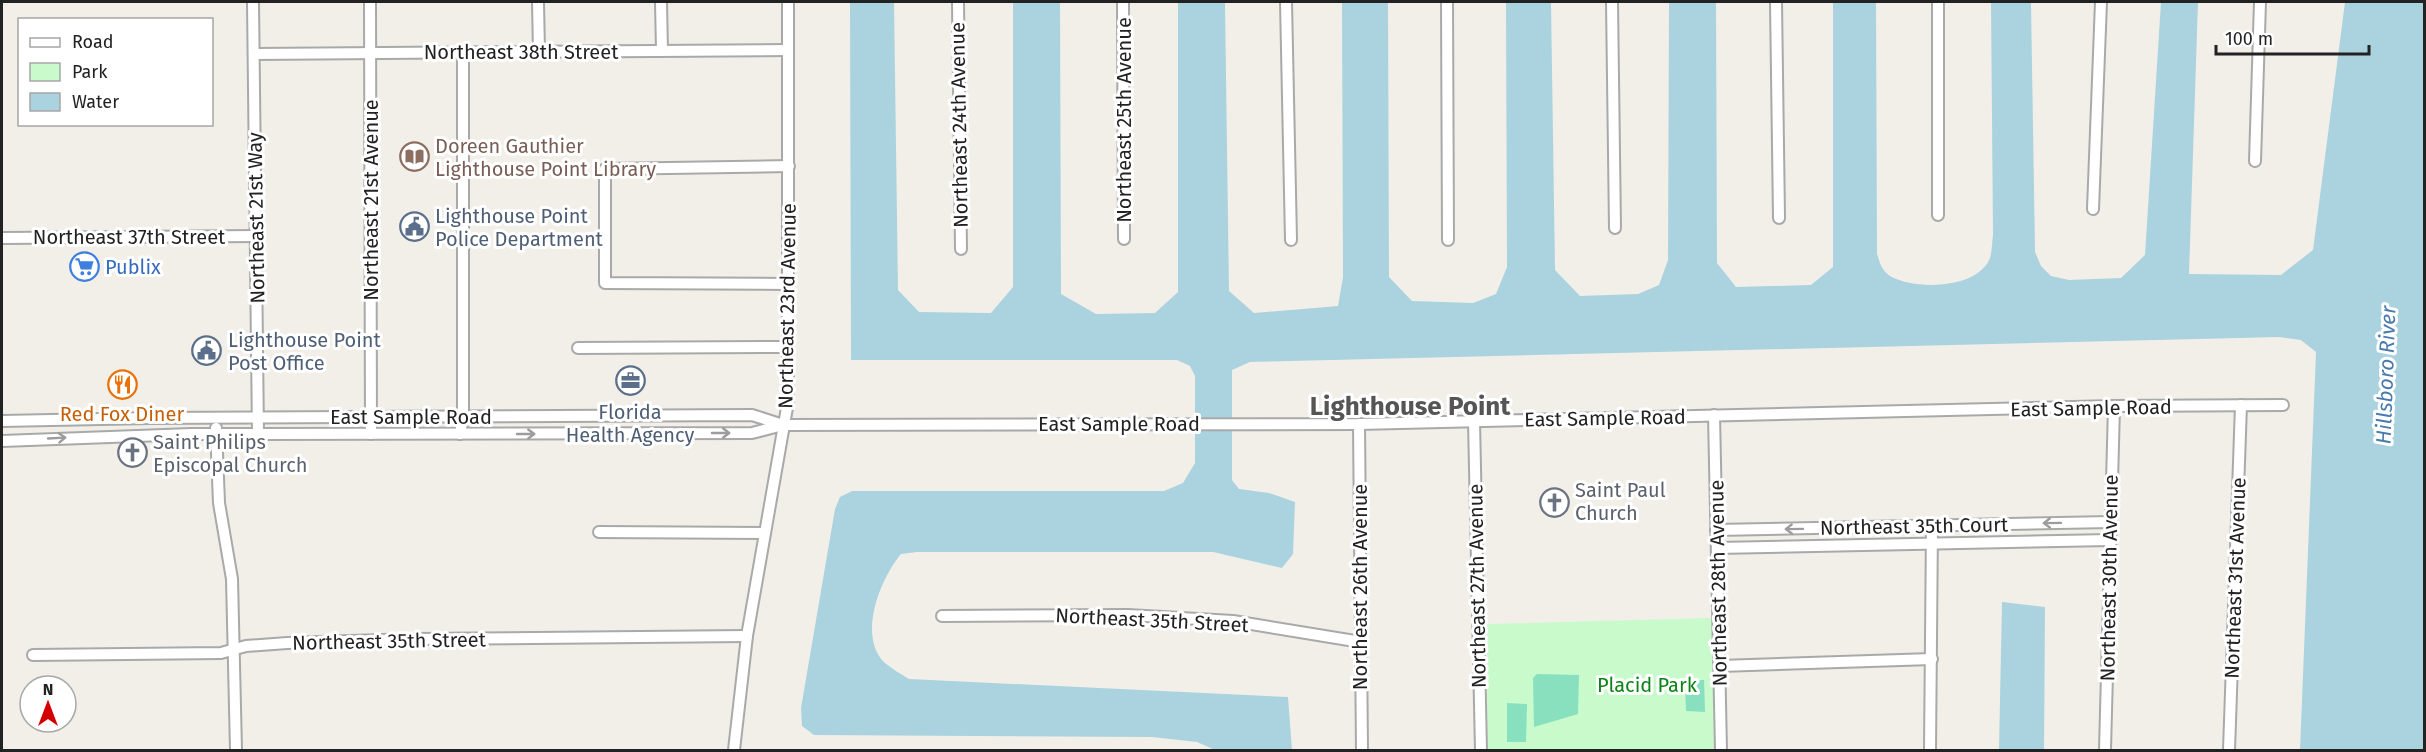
<svg xmlns="http://www.w3.org/2000/svg" width="2426" height="752" font-family="'Fira Sans',sans-serif">
	<style>
		.park { fill: #c8facc }
		.pitch { fill: #88e0be }
		.water { fill: #aad3df }
		.lines { fill: none; stroke-linecap: round; stroke-linejoin: round }
		.minor-casing { stroke: #a9a9a9; stroke-width: 14 }
		.minor { stroke: #fff; stroke-width: 10 }
		.oneway { stroke: #9c9c9c }
		.labels { text-anchor: middle; dominant-baseline: central; stroke-width: 6; stroke-linejoin: round; paint-order: stroke }
		.street-label { font-size: 20px; fill: #222; stroke: #fff }
		.education-label { font-size: 20px; fill: #785e54; stroke: #fff; text-anchor: start }
		.service-label { font-size: 20px; fill: #4e5e75; stroke: #fff; text-anchor: start }
		.shop-label { font-size: 20px; fill: #366cbe; stroke: #fff; text-anchor: start }
		.food-label { font-size: 20px; fill: #c56008; stroke: #fff }
		.worship-label { font-size: 20px; fill: #5b616d; stroke: #fff; text-anchor: start }
		.park-label { font-size: 20px; fill: #0c8416; stroke: #fff }
		.water-label { font-size: 21px; font-style: italic; fill: #4a7aab; stroke: #fff }
		.district-label { font-size: 26px; font-weight: bold; fill: #555; stroke: #fff }
	</style>
	<rect width="100%" height="100%" fill="#f2efe9"/>
	<!-- park -->
	<polygon class="park" points="1712,618 1714,750 1488,750 1486,624"/>
	<!-- pitch -->
	<g class="pitch">
		<polygon points="1537,674 1579,675 1578,714 1534,727 1533,678"/>
		<polygon points="1685,680 1704,680 1705,712 1686,711"/>
		<polygon points="1507,703 1527,704 1526,742 1507,742"/>
	</g>
	<!-- water -->
	<g class="water">
		<path d="M850,2H894L898,290L919,312L991,313L1013,287V2H1060L1061,294L1096,314L1155,313L1178,292V2H1225L1229,291L1254,313L1338,306L1343,277L1342,2H1388L1389,277L1412,301L1473,303L1496,294L1507,267L1506,2H1551L1555,270L1580,296L1638,294L1659,285L1668,260L1669,2H1716L1717,263L1736,287L1811,285L1833,267V2H1876L1877,254C1880,263 1882,272 1892,277C1916,290 1978,289 1990,258C1992,252 1992,242 1993,235L1991,2H2031L2035,252L2041,266L2051,276L2069,280L2121,278L2145,255L2161,2H2198L2189,274L2281,275L2313,250L2345,2H2424V750H2300L2316,352L2301,340L2279,337L1250,362L1232,370V480L1239,489L1269,493L1295,502L1293,554L1282,568L1213,552H917L901,554C880,579 857,637 885,663C892,669 901,674 909,679L1288,697L1292,750H1215L1197,742L1152,737L814,735L802,726L801,708L835,509L840,497L852,491H1164L1183,483L1195,463V376L1190,366L1177,360H851Z"/>
		<polygon points="2002,602 2045,607 2044,750 1999,750"/>
	</g>
	<g class="lines">
		<defs>
			<g id="minor">
				<polyline points="253,2 258,434"/>
				<polyline points="370,2 371,434"/>
				<polyline points="538,2 539,52"/>
				<polyline points="661,2 662,51"/>
				<polyline points="958,2 961,249"/>
				<polyline points="1123,2 1124,239"/>
				<polyline points="1286,2 1291,240"/>
				<polyline points="1447,2 1448,240"/>
				<polyline points="1612,2 1615,228"/>
				<polyline points="1776,2 1779,218"/>
				<polyline points="1938,2 1938,215"/>
				<polyline points="254,54 788,50"/>
				<polyline points="2255,161 2260,2"/>
				<polyline points="789,166 605,169 605,283 789,284"/>
				<polyline points="2093,209 2101,2"/>
				<polyline points="2,238 257,236"/>
				<polyline points="578,348 788,347"/>
				<polyline points="1714,415 1721,750"/>
				<polyline points="2,421 151,418 752,415 783,425"/>
				<polyline points="1474,421 1481,750"/>
				<polyline points="1359,424 1362,750"/>
				<polyline points="216,428 219,503 232,579 236,750"/>
				<polyline points="460,434 463,417 463,52"/>
				<polyline points="2,441 191,434 752,433 783,425 1359,424 2114,406 2283,405"/>
				<polyline points="1716,530 2111,522"/>
				<polyline points="599,532 765,533"/>
				<polyline points="1717,548 2110,540"/>
				<polyline points="942,616 1128,615 1233,621 1361,642"/>
				<polyline points="33,655 221,653 246,646 287,643 413,639 747,636"/>
				<polyline points="1720,666 1932,659"/>
				<polyline points="734,750 747,636 788,402 788,2"/>
				<polyline points="1930,750 1932,526"/>
				<polyline points="2105,750 2114,406"/>
				<polyline points="2229,750 2241,405"/>
			</g>
		</defs>
		<!-- minor casing -->
		<use href="#minor" class="minor-casing"/>
		<!-- minor -->
		<use href="#minor" class="minor"/>
	</g>
	<!-- one-way arrows -->
	<defs><path id="oneway-shaft" d="M-6 0H5M1.5-3L5.5 0L1.5 3" fill="none" stroke-width="1.6" stroke-linecap="round" stroke-linejoin="round" transform="scale(1.5)"/></defs>
	<g class="oneway">
		<use href="#oneway-shaft" transform="translate(721 433)"/>
		<use href="#oneway-shaft" transform="translate(526 434)"/>
		<use href="#oneway-shaft" transform="translate(57 438) rotate(-3)"/>
		<use href="#oneway-shaft" transform="translate(2052 523) rotate(179)"/>
		<use href="#oneway-shaft" transform="translate(1794 529) rotate(179)"/>
	</g>
	<!-- icons -->
	<defs>
		<symbol id="library-ring" viewBox="-11 -11 22 22"><circle r="9.5" fill="#fff" stroke="#8d6e63" stroke-width="1.5"/><path d="M-6-4Q-3-5.5-.7-3.5V5Q-3 3-6 4ZM6-4Q3-5.5 .7-3.5V5Q3 3 6 4Z" fill="#8d6e63"/></symbol>
		<symbol id="civic-ring" viewBox="-11 -11 22 22"><circle r="9.5" fill="#fff" stroke="#5c6f8a" stroke-width="1.5"/><path d="M-.6-6.5H3V-4.5H.6V-3L4-1V1h2V6H-6V1h2V-1L-.6-3ZM-1.2 2.5V6h2.4V2.5Z" fill="#5c6f8a"/></symbol>
		<symbol id="supermarket-ring" viewBox="-11 -11 22 22"><circle r="9.5" fill="#fff" stroke="#3f7fe0" stroke-width="1.5"/><path d="M-6-5.5h2.5l.6 2H6L4.5 2H-2.5L-4.4-4H-6ZM-1.5 3.2a1.3 1.3 0 1 0 .1 0ZM3 3.2a1.3 1.3 0 1 0 .1 0Z" fill="#3f7fe0"/></symbol>
		<symbol id="office-ring" viewBox="-11 -11 22 22"><circle r="9.5" fill="#fff" stroke="#5c6f8a" stroke-width="1.5"/><path d="M-6-3h4V-5.5h4V-3h4V5H-6ZM-1-4.5V-3h2v-1.5ZM-6 0V1H6V0Z" fill="#5c6f8a"/></symbol>
		<symbol id="restaurant-ring" viewBox="-11 -11 22 22"><circle r="9.5" fill="#fff" stroke="#e8710a" stroke-width="1.5"/><path d="M-5-6h1v4h1v-4h1v4h1v-4h1v5L-1.5 .5V6h-2V.5L-5-1ZM5-6V6H3V1.5H1.5Q1.5-4 5-6Z" fill="#e8710a"/></symbol>
		<symbol id="church-ring" viewBox="-11 -11 22 22"><circle r="9.5" fill="#fff" stroke="#6b7280" stroke-width="1.5"/><path d="M-1.2-6h2.4v3.5h3.3v2.4h-3.3V6h-2.4V-.1h-3.3v-2.4h3.3Z" fill="#6b7280"/></symbol>
	</defs>
	<g fill-rule="evenodd">
		<use href="#library-ring" x="398" y="140" width="33" height="33"/>
		<use href="#civic-ring" x="398" y="210" width="33" height="33"/>
		<use href="#supermarket-ring" x="68" y="250" width="33" height="33"/>
		<use href="#civic-ring" x="190" y="334" width="33" height="33"/>
		<use href="#office-ring" x="614" y="364" width="33" height="33"/>
		<use href="#restaurant-ring" x="106" y="368" width="33" height="33"/>
		<use href="#church-ring" x="116" y="436" width="33" height="33"/>
		<use href="#church-ring" x="1538" y="486" width="33" height="33"/>
	</g>
	<g class="labels">
		<!-- street labels -->
		<g class="street-label">
			<text x="521" y="52">Northeast 38th Street</text>
			<text transform="translate(1124 120) rotate(-90)">Northeast 25th Avenue</text>
			<text transform="translate(959 125) rotate(-91)">Northeast 24th Avenue</text>
			<text transform="translate(371 200) rotate(-90)">Northeast 21st Avenue</text>
			<text transform="translate(256 218) rotate(-91)">Northeast 21st Way</text>
			<text x="129" y="237">Northeast 37th Street</text>
			<text transform="translate(787 306) rotate(-89)">Northeast 23rd Avenue</text>
			<text transform="translate(2091 408) rotate(-1)">East Sample Road</text>
			<text x="411" y="417">East Sample Road</text>
			<text transform="translate(1605 418) rotate(-1)">East Sample Road</text>
			<text x="1119" y="424">East Sample Road</text>
			<text transform="translate(1914 526) rotate(-1)">Northeast 35th Court</text>
			<text transform="translate(2109 578) rotate(-89)">Northeast 30th Avenue</text>
			<text transform="translate(2235 578) rotate(-88)">Northeast 31st Avenue</text>
			<text transform="translate(1718 583) rotate(-91)">Northeast 28th Avenue</text>
			<text transform="translate(1477 586) rotate(-91)">Northeast 27th Avenue</text>
			<text transform="translate(1360 587) rotate(-90)">Northeast 26th Avenue</text>
			<text transform="translate(1152 620) rotate(3)">Northeast 35th Street</text>
			<text transform="translate(389 641) rotate(-1)">Northeast 35th Street</text>
		</g>
		<!-- education labels -->
		<g class="education-label">
			<text x="435" y="146">Doreen Gauthier<tspan x="435" dy="23">Lighthouse Point Library</tspan></text>
		</g>
		<!-- service labels -->
		<g class="service-label">
			<text x="435" y="216">Lighthouse Point<tspan x="435" dy="23">Police Department</tspan></text>
			<text x="228" y="340">Lighthouse Point<tspan x="228" dy="23">Post Office</tspan></text>
			<text x="630" y="412" text-anchor="middle">Florida<tspan x="630" dy="23">Health Agency</tspan></text>
		</g>
		<!-- shop labels -->
		<g class="shop-label">
			<text x="105" y="267">Publix</text>
		</g>
		<!-- food labels -->
		<g class="food-label">
			<text x="122" y="414">Red Fox Diner</text>
		</g>
		<!-- worship labels -->
		<g class="worship-label">
			<text x="153" y="442">Saint Philips<tspan x="153" dy="23">Episcopal Church</tspan></text>
			<text x="1575" y="490">Saint Paul<tspan x="1575" dy="23">Church</tspan></text>
		</g>
		<!-- park labels -->
		<g class="park-label">
			<text x="1647" y="685">Placid Park</text>
		</g>
		<!-- water labels -->
		<g class="water-label">
			<text transform="translate(2386 375) rotate(-88)">Hillsboro River</text>
		</g>
		<!-- district labels -->
		<g class="district-label">
			<text x="1410" y="406">Lighthouse Point</text>
		</g>
	</g>
	<!-- border -->
	<rect width="2426" height="752" fill="none" stroke="#222222" stroke-width="6"/>
	<!-- legend -->
	<rect x="18" y="18" width="195" height="108" fill="#ffffff" stroke="#a7a7a7" stroke-width="1.5"/>
	<rect x="30" y="38" width="30" height="9" fill="#ffffff" stroke="#a7a7a7" stroke-width="1.5"/>
	<text x="72" y="48" font-size="18" fill="#222222">Road</text>
	<rect x="30" y="63" width="30" height="18" fill="#c8facc" stroke="#a7a7a7" stroke-width="1.5"/>
	<text x="72" y="78" font-size="18" fill="#222222">Park</text>
	<rect x="30" y="93" width="30" height="18" fill="#aad3df" stroke="#a7a7a7" stroke-width="1.5"/>
	<text x="72" y="108" font-size="18" fill="#222222">Water</text>
	<!-- north arrow -->
	<g transform="translate(48 704)"><circle r="28" fill="#ffffff" stroke="#a7a7a7" stroke-width="1.5"/>
	<path d="M0-4.5L10 22L0 15L-10 22Z" fill="#d40000"/>
	<text y="-9" font-size="16" font-weight="bold" text-anchor="middle" fill="#222222">N</text>
	</g>
	<!-- scale -->
	<path d="M2216 45v9h153v-9" fill="none" stroke="#222222" stroke-width="3"/>
	<text x="2225" y="45" font-size="18" fill="#222222" stroke="#ffffff" stroke-width="4.5" paint-order="stroke">100 m</text>
</svg>
